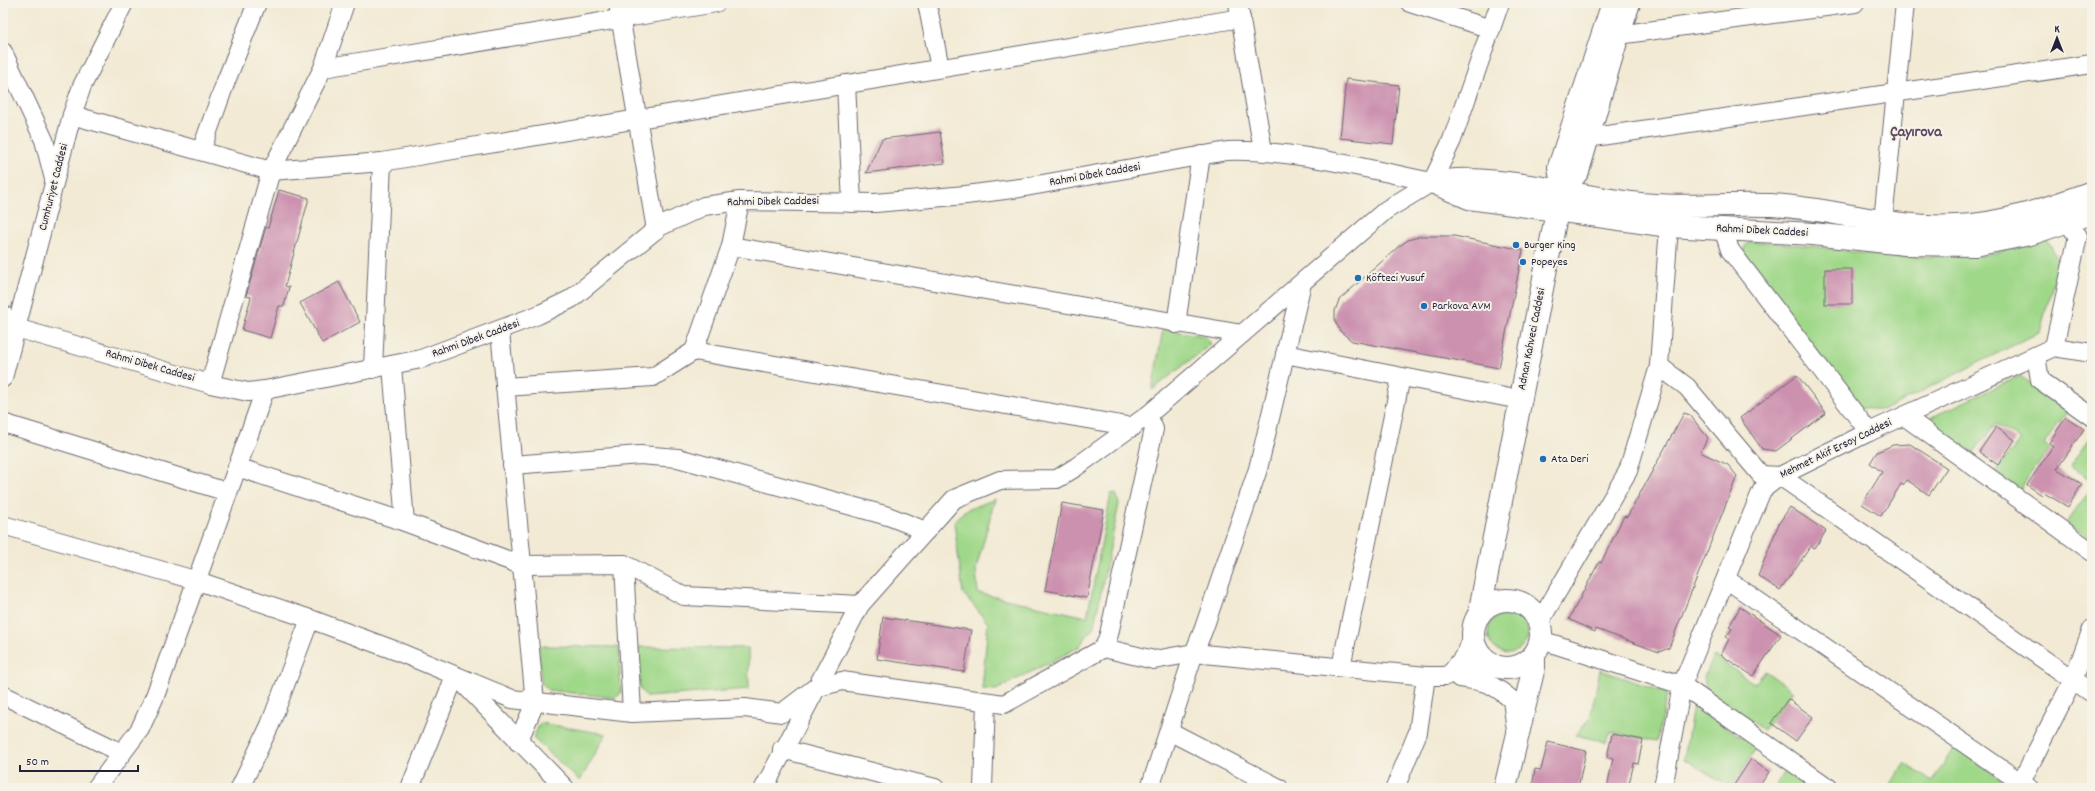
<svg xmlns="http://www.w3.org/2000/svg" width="2095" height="791" font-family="Dekko,sans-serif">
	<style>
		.green { fill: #a0d88a; stroke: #617d62 }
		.building { fill: #cc91af }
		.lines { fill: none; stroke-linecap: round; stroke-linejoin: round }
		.minor-casing { stroke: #6b6871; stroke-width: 20 }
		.major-casing { stroke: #6b6871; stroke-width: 24 }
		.minor { stroke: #fff; stroke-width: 18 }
		.major { stroke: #fff; stroke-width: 22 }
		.poi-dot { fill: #1f6fb2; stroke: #f7f3e8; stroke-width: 1.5 }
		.labels { text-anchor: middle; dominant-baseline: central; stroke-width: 4; stroke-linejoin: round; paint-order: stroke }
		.street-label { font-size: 12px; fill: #22223b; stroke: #f7f3e8 }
		.poi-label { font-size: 12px; fill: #22223b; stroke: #f7f3e8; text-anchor: start }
		.district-label { font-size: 16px; font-weight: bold; fill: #5e4964; stroke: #f7f3e8 }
	</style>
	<rect width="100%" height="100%" fill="#f7f3e8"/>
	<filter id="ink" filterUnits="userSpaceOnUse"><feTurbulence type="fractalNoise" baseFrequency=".025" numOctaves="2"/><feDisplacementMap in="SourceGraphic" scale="8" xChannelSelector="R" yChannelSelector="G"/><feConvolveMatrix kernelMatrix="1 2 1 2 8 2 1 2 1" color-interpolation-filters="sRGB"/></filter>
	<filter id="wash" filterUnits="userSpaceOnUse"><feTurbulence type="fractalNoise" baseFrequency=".012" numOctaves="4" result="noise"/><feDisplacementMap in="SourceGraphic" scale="16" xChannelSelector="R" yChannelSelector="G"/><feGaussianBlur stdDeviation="0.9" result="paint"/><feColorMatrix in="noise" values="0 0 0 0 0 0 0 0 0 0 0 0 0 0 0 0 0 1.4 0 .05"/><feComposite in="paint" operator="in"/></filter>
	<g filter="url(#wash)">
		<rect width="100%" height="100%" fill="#f2ead4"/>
		<!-- green -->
		<g class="green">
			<polygon points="2047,240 2059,261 2040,332 1884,410 1859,408 1743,253 1745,246 1750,241 1813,246 1888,257 1981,256"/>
			<polygon points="1163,329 1205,336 1211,344 1152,390"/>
			<polygon points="2020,376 2069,409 2044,444 2050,448 2020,489 1995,472 2020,440 1995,424 1972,455 1923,421"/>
			<polygon points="2092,435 2092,481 2070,465"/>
			<polygon points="2092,487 2092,540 2067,523"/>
			<polygon points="1116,493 1119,504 1094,626 1079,647 996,690 982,689 988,623 963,593 954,522 964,511 995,499 976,569 978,593 1087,617 1111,494"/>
			<circle cx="1508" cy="633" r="20"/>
			<polygon points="539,646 619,647 621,693 615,698 548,690 541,682"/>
			<polygon points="638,647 748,648 749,689 647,697 640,689"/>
			<polygon points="1714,656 1755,684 1765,671 1793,691 1764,730 1706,689 1704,676"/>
			<polygon points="1600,670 1667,693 1657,741 1609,732 1606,742 1575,735 1590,719"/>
			<polygon points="1693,706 1757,747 1731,787 1684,759"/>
			<polygon points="540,723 606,734 580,781 533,738"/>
			<polygon points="1955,746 2011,786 2010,788 1888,788 1905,763 1932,782"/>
			<polygon points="1786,769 1814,788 1774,788"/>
		</g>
		<g id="blocks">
			<!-- building -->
			<g class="building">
				<polygon points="1346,79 1399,85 1393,144 1340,138"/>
				<polygon points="940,132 945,163 866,173 882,139"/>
				<polygon points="279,190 309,198 285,286 289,287 284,306 279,306 270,338 242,330 251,297 246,296 266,227 268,228"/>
				<polygon points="1421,236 1454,236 1523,250 1499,368 1352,341 1340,331 1335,321 1335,311 1339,300 1398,247 1408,240"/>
				<rect x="1825" y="269" width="27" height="35"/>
				<polygon points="339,282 360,322 322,343 300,303"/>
				<polygon points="1797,375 1826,413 1776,451 1762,449 1740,418"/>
				<polygon points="1684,413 1690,415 1708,438 1700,452 1728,465 1737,476 1669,648 1659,652 1596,629 1595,632 1569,619 1599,562 1601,563 1624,516 1627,517"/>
				<polygon points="2066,417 2084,429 2057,469 2082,484 2068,507 2044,493 2042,495 2027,485 2053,446 2049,443"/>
				<polygon points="1996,427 2015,440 1998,465 1979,452"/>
				<polygon points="1910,444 1947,468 1929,495 1907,480 1903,485 1901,484 1881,516 1862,504 1882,472 1870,463 1877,452 1893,445"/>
				<polygon points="1062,503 1104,510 1087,598 1045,590"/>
				<polygon points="1790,507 1826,531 1815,548 1811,546 1780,590 1758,576 1779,523"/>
				<polygon points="1740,607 1781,635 1753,676 1721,655 1729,639 1726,637 1732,629 1729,627"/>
				<polygon points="883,617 971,630 964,672 877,659"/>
				<polygon points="1788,699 1813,717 1796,741 1771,723"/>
				<polygon points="1612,734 1643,740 1638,764 1634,763 1628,788 1607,788 1613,758 1607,757"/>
				<polygon points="1548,742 1586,751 1578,788 1532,788 1535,769 1541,770"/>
				<polygon points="1751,759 1769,772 1758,788 1732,788"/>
			</g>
		</g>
	</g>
	<g filter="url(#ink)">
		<use href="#blocks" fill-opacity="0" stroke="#6b6871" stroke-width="1"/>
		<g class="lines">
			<defs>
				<g id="minor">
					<polyline points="618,3 656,230"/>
					<polyline points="927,3 940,68"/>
					<polyline points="1238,3 1263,151"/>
					<polyline points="1410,3 1491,29"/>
					<polyline points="1618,35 1855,3"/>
					<polyline points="3,52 44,140 54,179"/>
					<polyline points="323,68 716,3"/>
					<polyline points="846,84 852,203"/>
					<polyline points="72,115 271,171 382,162 1241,18"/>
					<polyline points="1587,138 2092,64"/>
					<polyline points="201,151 226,81 257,3"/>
					<polyline points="1883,221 1905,3"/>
					<polyline points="1723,229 1730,250 1869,432"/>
					<polyline points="731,246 1242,334"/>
					<path d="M3,314L16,328L210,384L248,392L265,390L421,359L538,315L571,299L659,227L704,206L740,201L875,203L966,195L1020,188L1227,151C1296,149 1365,169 1432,182"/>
					<polyline points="1176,324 1201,155"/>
					<polyline points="500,331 535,703 518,742"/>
					<polyline points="2054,347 2078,236 2067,222"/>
					<polyline points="694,351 1133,427"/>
					<polyline points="1285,354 1520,400"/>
					<polyline points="2036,356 2040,380 2092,417"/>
					<polyline points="392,366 405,522"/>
					<polyline points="1659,366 1687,387 1761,475 1780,476 2092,693"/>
					<polyline points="373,369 382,162"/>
					<polyline points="3,378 72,115 82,86 124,3"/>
					<polyline points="210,384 271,171 323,68 345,3"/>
					<polyline points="505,387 653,377 694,351 731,246 740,201"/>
					<polyline points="1904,416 2092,552"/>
					<polyline points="3,423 227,492"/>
					<polyline points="512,465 640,455 678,458 888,516 926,531"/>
					<polyline points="237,467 405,522 521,565 624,564 684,596 860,605"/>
					<polyline points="3,525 198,581 310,619 394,650 512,699 632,713 745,708 782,713 815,688 842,681 1004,704 1104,648 1109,634 1154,429 1148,415"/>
					<polyline points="624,564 632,713"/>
					<polyline points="1726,579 2029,788"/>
					<polyline points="1539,623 1628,471 1659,366 1669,226"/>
					<polyline points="1541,640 1682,685 1829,788"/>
					<polyline points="1104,648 1154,660 1194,653 1426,676 1446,676 1452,672 1499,667"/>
					<polyline points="1341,667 1401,377"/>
					<polyline points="1452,672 1467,652 1473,635"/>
					<path d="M1459,678C1485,681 1492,683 1512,700L1516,730"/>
					<polyline points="460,680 565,788"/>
					<polyline points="3,695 122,753"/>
					<polyline points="1169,731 1279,788"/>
					<polyline points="782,749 935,788"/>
					<polyline points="96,788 140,729 155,696 265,390"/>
					<polyline points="240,788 270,725 310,619"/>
					<polyline points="410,788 455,676"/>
					<polyline points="764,788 860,605 954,499 1000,480 1057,479 1076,467 1148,415 1386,210 1432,182 1452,140 1500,3"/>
					<polyline points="983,788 986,702"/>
					<polyline points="1150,788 1194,653 1204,628 1258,469 1302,283"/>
					<polyline points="1395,788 1418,732 1426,676"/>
					<polyline points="1663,788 1682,685 1762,490 1780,476 1869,432 2054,347 2092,353"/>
					<polyline points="2018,788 2073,680 2092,629"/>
				</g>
				<g id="major">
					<polyline points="1432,182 1469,198 1669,226 1813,234 1905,244 1975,245 2030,234 2092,213"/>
					<path d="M1435,182C1448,181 1460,179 1472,180C1526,182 1578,196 1631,203C1677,209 1724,203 1771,205C1833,208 1894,230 1957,226C2004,224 2048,208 2092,192"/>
					<polyline points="1563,191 1559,167 1613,3"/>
					<circle cx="1507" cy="634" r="34"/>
					<polyline points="1479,615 1557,211 1563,191 1578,171 1618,35 1629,3"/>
					<polyline points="1505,788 1534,667 1534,655"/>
				</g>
			</defs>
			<!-- minor casing -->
			<use href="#minor" class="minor-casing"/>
			<!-- major casing -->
			<use href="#major" class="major-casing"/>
			<!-- minor -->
			<use href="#minor" class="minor"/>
			<!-- major -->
			<use href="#major" class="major"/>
		</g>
	</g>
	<!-- markers -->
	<g class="poi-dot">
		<circle cx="1516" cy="245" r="4"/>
		<circle cx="1523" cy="262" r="4"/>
		<circle cx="1358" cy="278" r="4"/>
		<circle cx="1424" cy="306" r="4"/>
		<circle cx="1543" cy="459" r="4"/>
	</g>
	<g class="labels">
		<!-- street labels -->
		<g class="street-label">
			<text transform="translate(1095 175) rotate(-10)">Rahmi Dibek Caddesi</text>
			<text transform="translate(54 187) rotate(-76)">Cumhuriyet Caddesi</text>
			<text transform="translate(773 202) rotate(-1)">Rahmi Dibek Caddesi</text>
			<text transform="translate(1762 231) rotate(3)">Rahmi Dibek Caddesi</text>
			<text transform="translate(476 339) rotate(-20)">Rahmi Dibek Caddesi</text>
			<text transform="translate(1532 339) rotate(-79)">Adnan Kahveci Caddesi</text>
			<text transform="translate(150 366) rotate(16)">Rahmi Dibek Caddesi</text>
			<text transform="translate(1836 449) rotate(-26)">Mehmet Akif Ersoy Caddesi</text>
		</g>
		<!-- poi labels -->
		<g class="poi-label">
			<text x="1524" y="245">Burger King</text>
			<text x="1531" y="262">Popeyes</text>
			<text x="1366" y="278">Köfteci Yusuf</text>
			<text x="1432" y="306">Parkova AVM</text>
			<text x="1551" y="459">Ata Deri</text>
		</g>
		<!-- district labels -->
		<g class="district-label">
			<text x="1916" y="132">Çayırova</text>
		</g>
	</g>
	<!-- margin -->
	<rect width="2095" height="791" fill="none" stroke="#f7f3e8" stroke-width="16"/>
	<!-- north arrow -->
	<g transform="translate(2057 38)" stroke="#f7f3e8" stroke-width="3" paint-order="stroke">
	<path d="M0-3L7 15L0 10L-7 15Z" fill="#22223b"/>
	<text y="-6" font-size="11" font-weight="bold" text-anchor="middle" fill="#22223b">K</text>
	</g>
	<!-- scale -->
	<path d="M20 765v6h118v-6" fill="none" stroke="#22223b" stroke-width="2"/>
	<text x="26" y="765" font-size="12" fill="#22223b" stroke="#f7f3e8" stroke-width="3" paint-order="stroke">50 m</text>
</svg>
